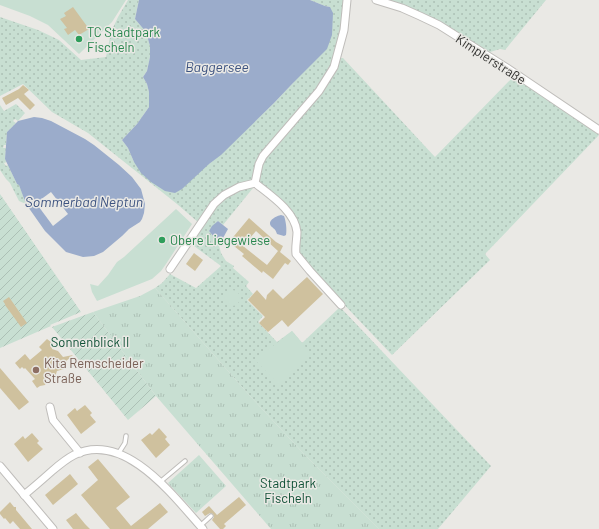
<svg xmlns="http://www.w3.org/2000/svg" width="599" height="529" font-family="Barlow,sans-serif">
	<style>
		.grass { fill: url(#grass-dots) }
		.park { fill: url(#park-tufts) }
		.garden { fill: url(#garden-furrows) }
		.pitch { fill: #c8dfd2 }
		.water { fill: #9baccb }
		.pier { fill: #eae9e5 }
		.building { fill: #cfc19e; fill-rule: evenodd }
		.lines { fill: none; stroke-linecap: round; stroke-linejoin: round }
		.service-casing { stroke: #bfbdba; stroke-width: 5.5 }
		.minor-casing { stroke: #bfbdba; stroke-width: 9 }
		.service { stroke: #fff; stroke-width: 3.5 }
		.minor { stroke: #fff; stroke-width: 7 }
		.leisure-dot { fill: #2e9e5b; stroke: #eae9e5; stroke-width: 1.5 }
		.education-dot { fill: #8d6e63; stroke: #eae9e5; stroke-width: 1.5 }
		.labels { text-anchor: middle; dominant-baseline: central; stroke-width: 3; stroke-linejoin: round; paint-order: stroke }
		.leisure-label { font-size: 13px; fill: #27864d; stroke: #eae9e5; text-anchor: start }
		.street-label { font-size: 13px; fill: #30302e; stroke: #eae9e5 }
		.park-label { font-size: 13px; fill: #0e5035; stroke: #eae9e5 }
		.education-label { font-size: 13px; fill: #785e54; stroke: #eae9e5; text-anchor: start }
		.water-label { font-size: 14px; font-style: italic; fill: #3d5380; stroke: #eae9e5 }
	</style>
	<defs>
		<pattern id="grass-dots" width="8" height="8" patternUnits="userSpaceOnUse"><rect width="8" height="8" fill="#c8dfd2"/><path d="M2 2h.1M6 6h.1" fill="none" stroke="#acc0b5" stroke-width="1.8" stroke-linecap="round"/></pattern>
		<pattern id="park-tufts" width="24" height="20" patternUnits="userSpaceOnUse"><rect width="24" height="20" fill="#c8dfd2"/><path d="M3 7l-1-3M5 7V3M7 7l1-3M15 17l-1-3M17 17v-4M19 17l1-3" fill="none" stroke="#acc0b5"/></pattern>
		<pattern id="garden-furrows" width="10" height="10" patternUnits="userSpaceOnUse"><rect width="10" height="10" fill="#c8dfd2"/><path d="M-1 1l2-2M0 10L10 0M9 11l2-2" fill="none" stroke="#acc0b5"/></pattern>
	</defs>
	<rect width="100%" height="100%" fill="#eae9e5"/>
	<!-- grass -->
	<g class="grass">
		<polygon points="128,0 139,0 135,19 146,32 150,46 150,57 147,71 143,77 147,84 149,92 149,107 137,124 122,140 128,148 134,162 209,164 221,154 274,103 293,83 330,7 325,6 310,0 344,0 345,15 332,66 312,96 272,141 253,178 251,181 233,187 199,223 177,204 88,133 52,112 23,84 0,96 0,17 38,30 59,40 81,60 106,57 111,32 118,17"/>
		<polygon points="382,0 546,0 505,50 500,49 487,53"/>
		<polygon points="339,58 343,58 435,157 514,76 582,122 599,135 485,254 490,260 392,355 316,275 298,253 296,223 261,185 258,178 261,165 266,155 315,98"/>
		<polygon points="16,104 25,113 18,121 15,119 13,121 16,123 7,132 6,145 4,145 3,148 6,148 5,159 7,162 4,163 6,166 8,165 17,184 19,184 26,204 19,201 10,183 6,179 0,170 0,105 4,111"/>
		<polygon points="246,188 253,188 223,225 218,221 209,231 218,242 221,253 226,261 234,266 233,268 249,282 246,286 253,294 247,300 263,316 258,322 277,342 292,331 302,343 340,307 491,466 438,529 379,529 304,454 250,396 155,288 162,283 170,274 196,288 221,266 190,243 216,206 234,191"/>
	</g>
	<!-- park -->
	<g class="park">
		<polygon points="155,288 250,396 304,454 379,529 271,529 156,396 93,312 140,296"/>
		<polygon points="199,455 226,486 196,513 168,483"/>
	</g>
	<!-- garden -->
	<g class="garden">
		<polygon points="0,194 81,312 50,325 51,326 0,348"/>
		<polygon points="93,312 156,396 128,420 52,327"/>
	</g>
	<!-- pitch -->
	<g class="pitch">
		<polygon points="0,0 126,0 112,22 79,54 48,25 30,16 0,5"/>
		<polygon points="176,209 192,224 166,264 161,271 152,279 97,301 92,292 90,284 98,286 108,275 117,262 124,257"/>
		<circle cx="232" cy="298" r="8"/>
		<polygon points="292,331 310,352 278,384 255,360"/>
	</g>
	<!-- water -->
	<g class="water">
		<polygon points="139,0 310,0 325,6 330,7 333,13 332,35 327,49 293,83 274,103 221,155 209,164 182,189 175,193 165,191 151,182 141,173 134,162 128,148 122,140 137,124 149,107 149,92 147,84 143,77 147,71 150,57 150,46 146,32 135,19"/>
		<polygon points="34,117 42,118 51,121 85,139 94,145 119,165 132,177 141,189 145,204 144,213 142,219 140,222 129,229 122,236 103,252 94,256 83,257 66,252 45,231 26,204 19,185 17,184 5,159 7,132 18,121"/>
		<path d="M281,215L284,216C286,221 287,230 286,235L284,236L277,234C276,231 275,229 273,228C273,227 271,227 271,226C267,220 277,216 281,215Z"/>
		<polygon points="218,221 228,229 223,238 218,242 209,231 212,226"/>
	</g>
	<!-- pier -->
	<polygon class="pier" points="51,192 68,214 53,226 36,203"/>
	<!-- building -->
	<g class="building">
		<polygon points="73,7 89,29 79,35 75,30 68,35 64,29 67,28 60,19 66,16 64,13"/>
		<polygon points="23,85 29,90 24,94 35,105 30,110 18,98 6,105 2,98 19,89"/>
		<path d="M249,218L276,242L283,246L280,252L291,261L288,265L285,263L273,279L263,271L262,273L242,256L244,254L229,242ZM256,231L278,251L267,265L243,246Z"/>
		<polygon points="194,253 203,260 195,271 186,264"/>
		<polygon points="307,277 323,294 288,327 282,320 268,332 259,323 265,317 248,300 257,290 266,300 267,295 273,289 283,299"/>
		<polygon points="9,297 27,323 21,327 5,305 5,304 3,301"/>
		<polygon points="47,339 51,342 52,349 58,351 63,357 73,355 64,363 65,365 64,369 57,371 55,377 48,378 45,385 40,386 37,388 32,381 35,379 25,368 24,369 22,367 20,369 15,363 25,354 30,360 42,350 39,347"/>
		<polygon points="0,368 29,402 19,410 0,388"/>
		<polygon points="85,405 92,413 90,415 96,422 81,434 67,415 75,408 77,411"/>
		<polygon points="159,428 167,437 165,439 170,445 156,458 141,440 150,433 152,435"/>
		<polygon points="32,433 39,441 37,443 43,449 28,462 14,444 23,436 25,439"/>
		<polygon points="98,459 130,497 116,508 131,526 160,503 168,512 148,529 110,529 81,495 98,480 88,467"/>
		<polygon points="70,474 78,484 53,505 45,495"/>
		<polygon points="239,497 246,505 224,524 226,526 223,529 220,529 212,520 214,517 213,514 210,513 205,516 202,512 209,506 217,515"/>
		<polygon points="10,502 14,507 16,507 16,510 32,529 20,529 13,521 10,524 5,518 4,519 0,514 0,512"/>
		<polygon points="76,513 85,524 90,529 73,529 66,520"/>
	</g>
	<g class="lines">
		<defs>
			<g id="service">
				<polyline points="118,454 125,443 126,436"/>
				<polyline points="160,482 185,461"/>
				<polyline points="200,526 211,516"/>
			</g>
			<g id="minor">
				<polyline points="376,0 402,8 420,16 439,25 507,68 599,130"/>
				<polyline points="170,269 214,204 224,195 239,187 255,183"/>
				<path d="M341,305L310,271L296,254C295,247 297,239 297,232C295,211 270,195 255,183L259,164L263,156L319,91L334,67L344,30L347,0"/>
				<polyline points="50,407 53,420 80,453"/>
				<polyline points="0,466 53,529"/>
				<path d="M24,495C34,487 43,479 52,471C59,465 66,459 74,455C125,430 174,497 203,529"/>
			</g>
		</defs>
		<!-- service casing -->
		<use href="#service" class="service-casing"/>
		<!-- minor casing -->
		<use href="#minor" class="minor-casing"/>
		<!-- service -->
		<use href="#service" class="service"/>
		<!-- minor -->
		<use href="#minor" class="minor"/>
	</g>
	<!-- markers -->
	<g class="leisure-dot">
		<circle cx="79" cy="39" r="4"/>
		<circle cx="162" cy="240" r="4"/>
	</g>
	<circle class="education-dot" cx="36" cy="370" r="4"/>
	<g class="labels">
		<!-- leisure labels -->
		<g class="leisure-label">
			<text x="87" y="32">TC Stadtpark<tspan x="87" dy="15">Fischeln</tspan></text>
			<text x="170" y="240">Obere Liegewiese</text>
		</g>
		<!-- street labels -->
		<g class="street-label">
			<text transform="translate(491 59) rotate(33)">Kimplerstraße</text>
		</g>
		<!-- park labels -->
		<g class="park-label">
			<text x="90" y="342">Sonnenblick II</text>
			<text x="288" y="483">Stadtpark<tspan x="288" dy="15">Fischeln</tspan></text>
		</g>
		<!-- education labels -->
		<g class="education-label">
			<text x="44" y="363">Kita Remscheider<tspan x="44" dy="15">Straße</tspan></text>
		</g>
		<!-- water labels -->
		<g class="water-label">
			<text x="217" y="66">Baggersee</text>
			<text x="84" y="201">Sommerbad Neptun</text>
		</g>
	</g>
</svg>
